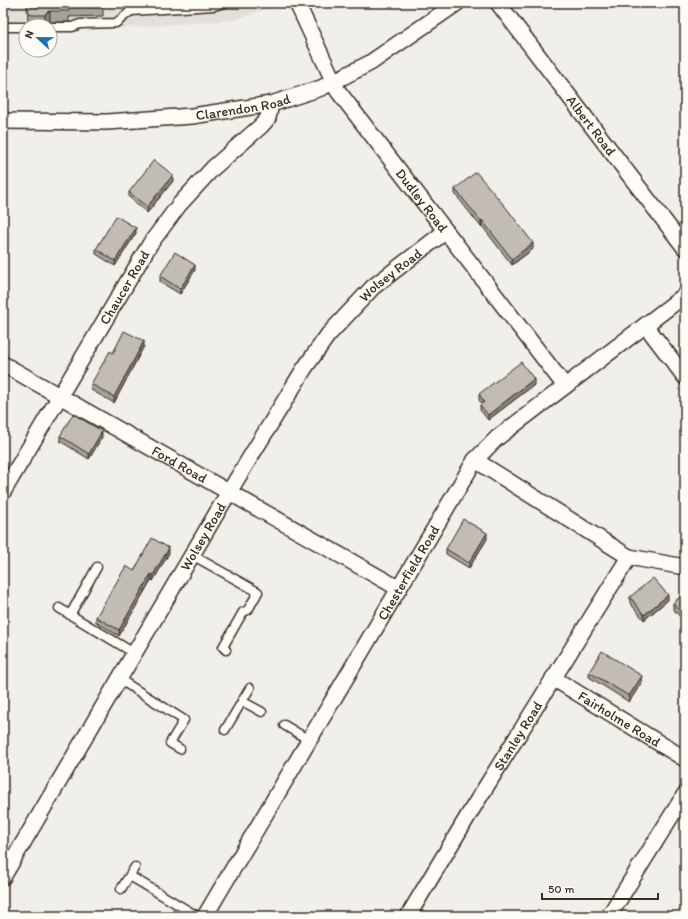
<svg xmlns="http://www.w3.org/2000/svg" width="688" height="919" font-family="Itim,sans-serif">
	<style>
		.built { fill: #e3e0da }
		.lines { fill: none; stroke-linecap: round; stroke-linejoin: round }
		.service-casing { stroke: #3b2a1e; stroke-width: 11 }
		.minor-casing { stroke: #3b2a1e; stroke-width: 18 }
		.service { stroke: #fdfcf7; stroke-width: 8 }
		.minor { stroke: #fdfcf7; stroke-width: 15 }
		.wall { fill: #a6a29b; stroke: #3b2a1e }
		.shaded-wall { fill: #87847e; stroke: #3b2a1e }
		.building { fill: #c1bcb4; stroke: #3b2a1e }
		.labels { text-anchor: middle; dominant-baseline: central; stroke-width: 3; stroke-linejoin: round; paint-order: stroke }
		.street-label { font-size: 14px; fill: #3b2a1e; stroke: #fdfcf7 }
	</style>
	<rect width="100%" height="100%" fill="#f1efea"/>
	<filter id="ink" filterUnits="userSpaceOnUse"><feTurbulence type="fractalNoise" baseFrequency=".025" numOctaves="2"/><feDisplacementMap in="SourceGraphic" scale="8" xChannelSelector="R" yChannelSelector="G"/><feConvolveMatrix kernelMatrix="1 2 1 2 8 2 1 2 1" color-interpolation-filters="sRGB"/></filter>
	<g filter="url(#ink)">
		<!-- built -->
		<polygon class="built" points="3,3 283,3 235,20 125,28 50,29 50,26 26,26 3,30"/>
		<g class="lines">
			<defs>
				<g id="service">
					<polyline points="129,3 131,11 214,6 225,3"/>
					<polyline points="3,27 26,27"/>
					<polyline points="50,27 72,27 80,24 116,23 131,11"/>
					<polyline points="192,555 258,592 248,610 243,612 223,647 226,650"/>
					<polyline points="59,608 134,653"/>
					<polyline points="70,615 97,567"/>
					<polyline points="119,679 184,720 170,743 180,749"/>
					<polyline points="242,701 262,712"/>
					<polyline points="284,725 309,740"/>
					<polyline points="225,730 250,688"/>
					<polyline points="130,876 197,916"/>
					<polyline points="121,889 135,867"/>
				</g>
				<g id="minor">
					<path id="s1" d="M297,3L338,91L565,386"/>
					<path id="s2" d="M498,3L685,248"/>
					<path id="s3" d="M3,121L107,122L192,116L271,104L321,88L370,63L457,3"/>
					<polyline points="646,326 685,377"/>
					<path id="s4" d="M3,364L398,588"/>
					<path id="s5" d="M3,492L150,244L179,205L213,168L261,126L268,118L271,104"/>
					<polyline points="629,557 679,566"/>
					<path id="s6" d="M553,678L685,759"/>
					<path id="s7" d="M3,877L229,492L304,369L328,335L373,287L446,231"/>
					<path id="s8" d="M205,916L475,460L497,438L685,295"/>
					<path id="s9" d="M408,916L474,806L629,557L475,460"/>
					<polyline points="609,916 685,794"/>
				</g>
			</defs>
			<!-- service casing -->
			<use href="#service" class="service-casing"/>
			<!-- minor casing -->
			<use href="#minor" class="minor-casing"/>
			<!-- service -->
			<use href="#service" class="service"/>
			<!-- minor -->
			<use href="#minor" class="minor"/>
		</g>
		<!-- wall -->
		<g class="wall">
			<polygon points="27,3 103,3 103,16 69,17 69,22 47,22 45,26 31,26 28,22"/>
			<polygon points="173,181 147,213 129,197 129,192"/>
			<polygon points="455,189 533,249 512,265 482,226 481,227 455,194"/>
			<polygon points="136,233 115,266 96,254 96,249"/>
			<polygon points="195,270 180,294 160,282 160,276"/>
			<polygon points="144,346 114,403 91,390 91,384 113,353"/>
			<polygon points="534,385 488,420 480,410 480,405 482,404 479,400 479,394"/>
			<polygon points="60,436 102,437 89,459 60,441"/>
			<polygon points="487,539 469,568 446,554 446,549"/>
			<polygon points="169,553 153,581 151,580 119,636 96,622 96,617 134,571"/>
			<polygon points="685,593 685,622 673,609 673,603"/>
			<polygon points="630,597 668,600 644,620 630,603"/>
			<polygon points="589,672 642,682 629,702 589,677"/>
		</g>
		<!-- shaded-wall -->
		<g class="shaded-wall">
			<polygon points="50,11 50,22 47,22 45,26 45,15 47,12"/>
			<polygon points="173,175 173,181 147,213 147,207"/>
			<polygon points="482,220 482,226 481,227 481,221"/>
			<polygon points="136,228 136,233 115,266 115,261"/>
			<polygon points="533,243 533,249 512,265 512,259"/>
			<polygon points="195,265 195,270 180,294 180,289"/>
			<polygon points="144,341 144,346 114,403 114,397"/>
			<polygon points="534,379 534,385 488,420 488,415"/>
			<polygon points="102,431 102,437 89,459 89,454"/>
			<polygon points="487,533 487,539 469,568 469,563"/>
			<polygon points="169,548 169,553 153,581 153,575"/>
			<polygon points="151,574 151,580 119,636 119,630"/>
			<polygon points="668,595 668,600 644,620 644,615"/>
			<polygon points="642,676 642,682 629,702 629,696"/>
		</g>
		<!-- building -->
		<g class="building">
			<polygon points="27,3 103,3 103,6 69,6 69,11 50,11 47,12 45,15 31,15 28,11"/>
			<polygon points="154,160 173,175 147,207 129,192"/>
			<polygon points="476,172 508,210 533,243 512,259 482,220 481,221 455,189"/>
			<polygon points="116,216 136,228 115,261 96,249"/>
			<polygon points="175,252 195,265 180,289 160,276"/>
			<polygon points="124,331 144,341 114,397 91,384 110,351 113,353"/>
			<polygon points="521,362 534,379 488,415 480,405 484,402 479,394"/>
			<polygon points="73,414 102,431 89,454 60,436"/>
			<polygon points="463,519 487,533 469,563 446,549"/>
			<polygon points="152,538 169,548 153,575 151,574 119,630 96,617 126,566 134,571"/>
			<polygon points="653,578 668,595 644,615 630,597"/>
			<polygon points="685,593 685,617 673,603"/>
			<polygon points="602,651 642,676 629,696 589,672"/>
		</g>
	</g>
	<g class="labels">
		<!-- street labels -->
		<g class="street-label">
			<text stroke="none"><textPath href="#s3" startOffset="241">Clarendon Road</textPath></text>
			<text stroke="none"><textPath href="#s2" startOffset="154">Albert Road</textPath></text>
			<text stroke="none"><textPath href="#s1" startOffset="235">Dudley Road</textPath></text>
			<text stroke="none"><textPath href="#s7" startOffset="719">Wolsey Road</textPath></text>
			<text stroke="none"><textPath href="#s5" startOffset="238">Chaucer Road</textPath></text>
			<text stroke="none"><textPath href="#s4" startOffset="203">Ford Road</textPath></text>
			<text stroke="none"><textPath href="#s7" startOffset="395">Wolsey Road</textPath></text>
			<text stroke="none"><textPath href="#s8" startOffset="399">Chesterfield Road</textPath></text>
			<text stroke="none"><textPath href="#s6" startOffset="78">Fairholme Road</textPath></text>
			<text stroke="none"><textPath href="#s9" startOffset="211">Stanley Road</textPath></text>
		</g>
	</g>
	<!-- margin -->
	<rect width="688" height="919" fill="none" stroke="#fdfcf7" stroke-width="16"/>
	<rect x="8" y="8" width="672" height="903" fill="none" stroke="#3b2a1e" stroke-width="1.5" filter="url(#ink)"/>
	<!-- north arrow -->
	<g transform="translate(38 38) rotate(292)"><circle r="19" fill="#fdfcf7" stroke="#afa8a0"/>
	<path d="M0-3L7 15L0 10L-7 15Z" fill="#1f6fb2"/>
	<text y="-6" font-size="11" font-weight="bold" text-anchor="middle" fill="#3b2a1e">N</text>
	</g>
	<!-- scale -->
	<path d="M542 893v6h116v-6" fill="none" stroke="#3b2a1e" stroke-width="2"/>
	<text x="548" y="893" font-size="12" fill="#3b2a1e" stroke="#fdfcf7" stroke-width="3" paint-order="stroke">50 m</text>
</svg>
